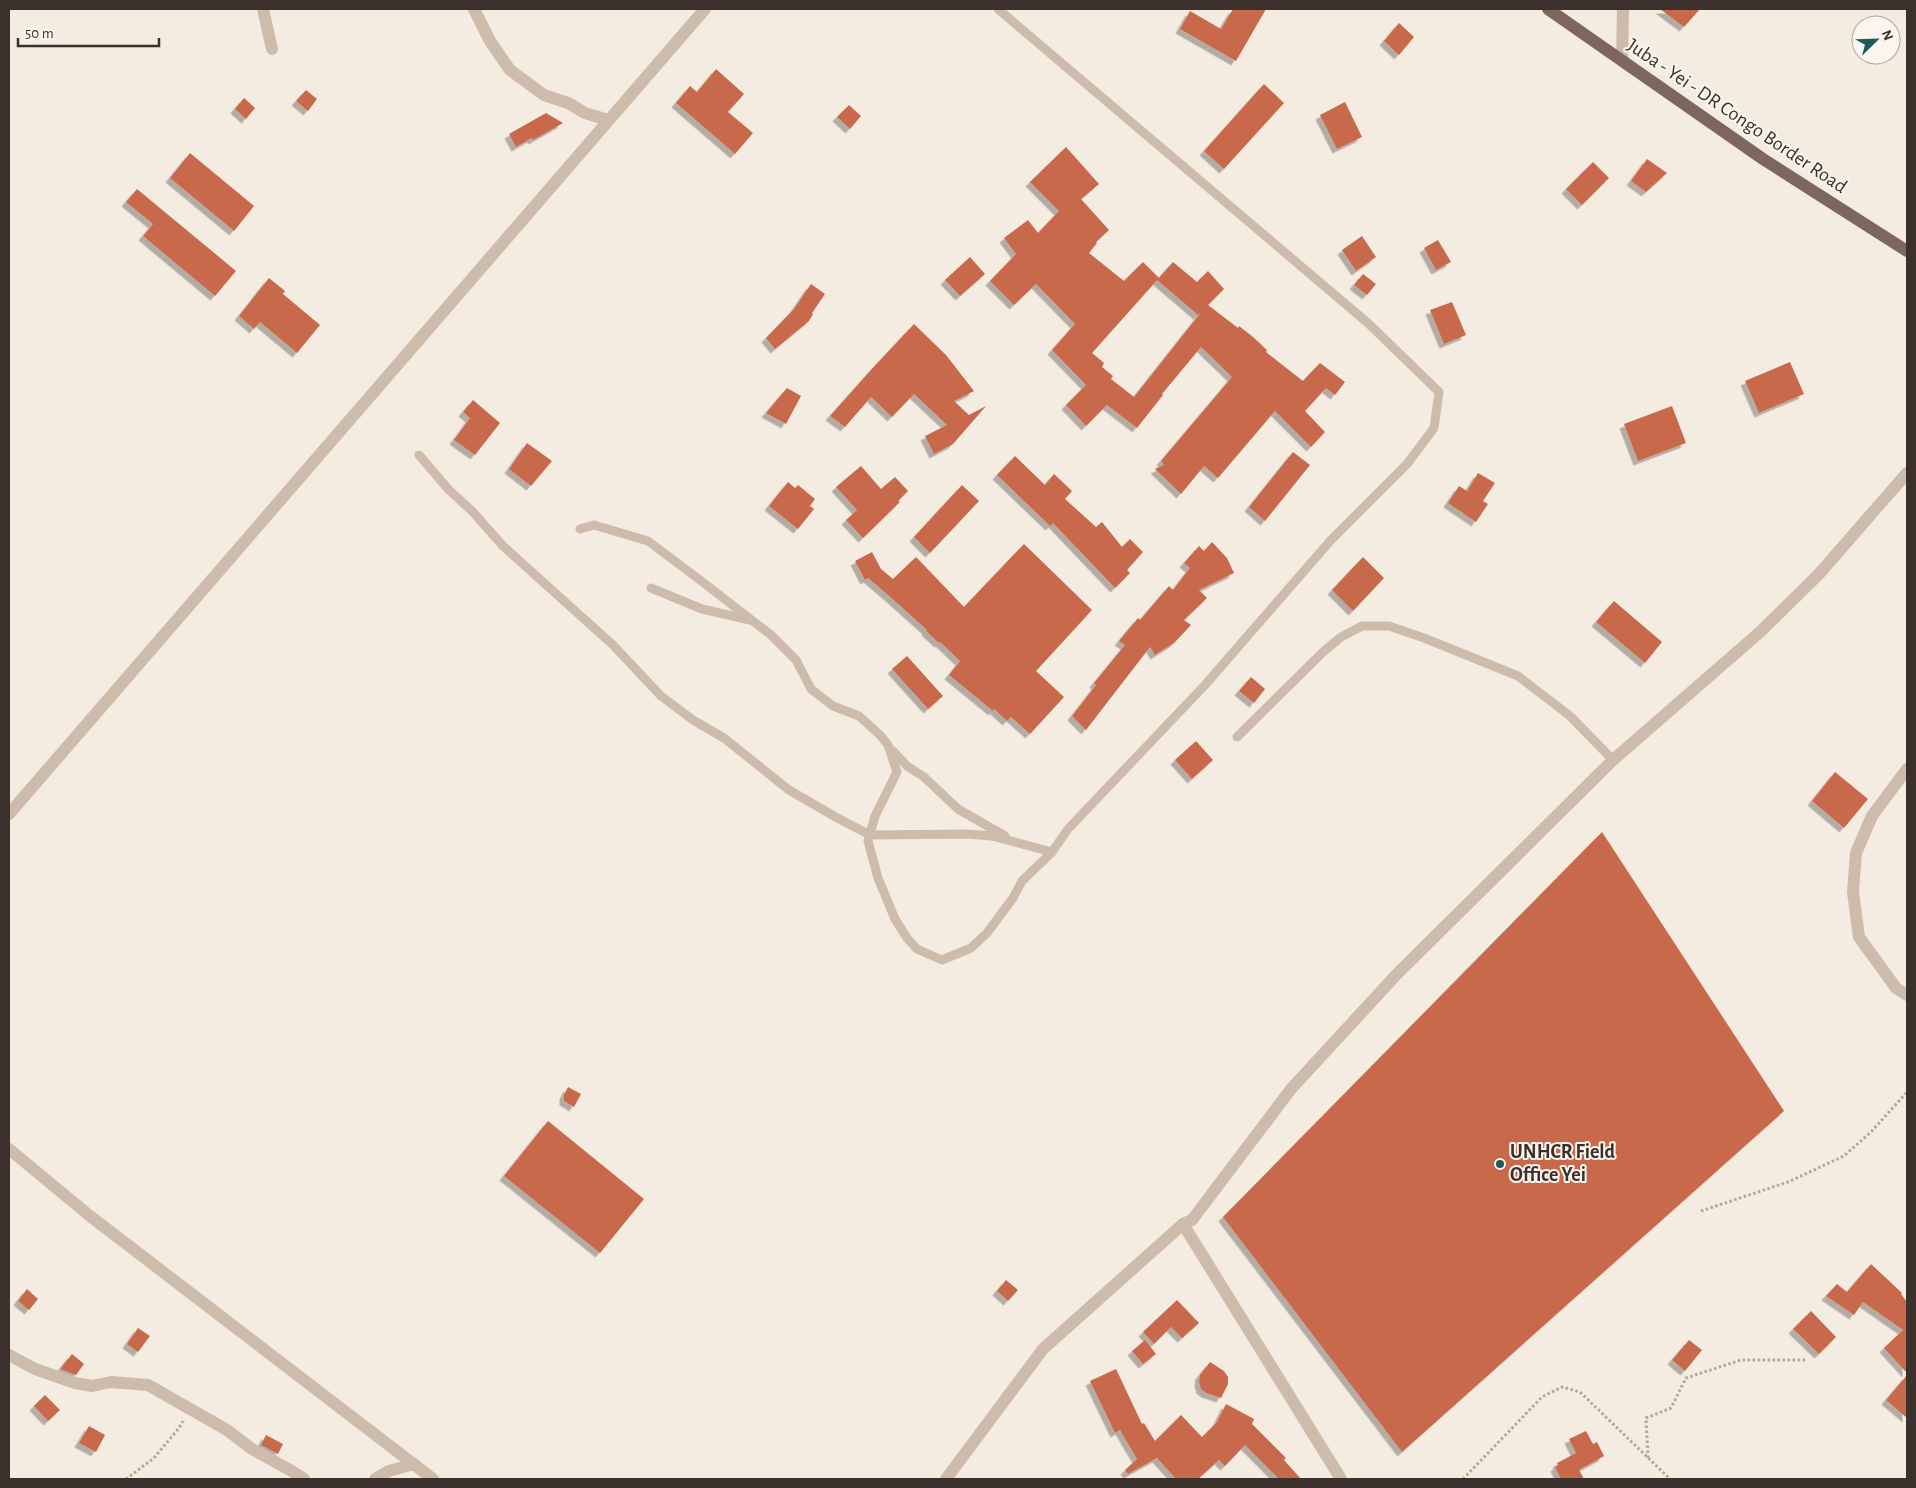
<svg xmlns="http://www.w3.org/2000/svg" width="1916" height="1488" font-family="'Alegreya Sans',sans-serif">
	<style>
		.building { fill: #c8694b; filter: url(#shadow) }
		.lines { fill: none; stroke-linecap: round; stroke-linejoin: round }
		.path { stroke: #b9a596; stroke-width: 3; stroke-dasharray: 2.5 2.5; stroke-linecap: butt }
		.service { stroke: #cdbbac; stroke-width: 9 }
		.minor { stroke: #cdbbac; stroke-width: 12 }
		.primary { stroke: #7d675c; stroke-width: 12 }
		.poi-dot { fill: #1f5a5e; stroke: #fbf5ee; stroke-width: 2 }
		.labels { text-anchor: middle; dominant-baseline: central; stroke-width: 4; stroke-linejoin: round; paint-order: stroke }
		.street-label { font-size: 20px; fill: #3b302b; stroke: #fbf5ee }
		.poi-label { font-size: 20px; font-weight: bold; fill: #3b302b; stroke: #fbf5ee; text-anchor: start }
	</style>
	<defs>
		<filter id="shadow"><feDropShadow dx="-4.5" dy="4.5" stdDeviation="0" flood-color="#0004"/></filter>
	</defs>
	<rect width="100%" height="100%" fill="#f4ebe1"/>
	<!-- building -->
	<g class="building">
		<polygon points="1233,9 1266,9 1236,61 1180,29 1190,11 1221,29"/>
		<polygon points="1660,9 1700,9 1684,27"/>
		<polygon points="1399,23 1414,37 1399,55 1384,41"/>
		<polygon points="716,69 744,94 728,112 753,133 735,154 676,103 690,86 697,92"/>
		<polygon points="1264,84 1284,103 1224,169 1204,151"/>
		<polygon points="306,90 317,99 308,111 296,101"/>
		<polygon points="244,98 255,108 246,119 235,109"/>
		<polygon points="1345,102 1362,137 1337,149 1320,115"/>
		<polygon points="849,105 861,116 850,129 837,117"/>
		<polygon points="546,113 563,123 533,140 532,138 516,147 509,134"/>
		<polygon points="1066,147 1099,184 1081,199 1109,230 1096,242 1097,243 1089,253 1124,281 1143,262 1159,278 1092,353 1104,363 1102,367 1113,376 1111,379 1134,397 1202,311 1198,315 1157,280 1173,262 1197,282 1208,271 1224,289 1208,305 1238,328 1239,326 1253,337 1267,350 1266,352 1303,381 1320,363 1345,382 1335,395 1326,388 1305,411 1325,432 1311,447 1275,411 1218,478 1204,466 1181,494 1155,469 1164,465 1161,461 1232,377 1201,347 1162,394 1163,395 1137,428 1107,405 1086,426 1066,405 1086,385 1052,350 1075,324 1036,284 1014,305 990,281 1016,254 1004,238 1028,220 1038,233 1059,211 1030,182"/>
		<polygon points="190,153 254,206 234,231 170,178"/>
		<polygon points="1647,159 1667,173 1646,192 1631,181"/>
		<polygon points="1593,162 1609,178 1582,205 1566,189"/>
		<polygon points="137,189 236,271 215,296 143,236 153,224 126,202"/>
		<polygon points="1362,236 1376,257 1356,271 1342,250"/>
		<polygon points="1438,240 1451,262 1436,270 1424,248"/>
		<polygon points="970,257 985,274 960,296 945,280"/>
		<polygon points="1363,274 1376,284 1367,295 1354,285"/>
		<polygon points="269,278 285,291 283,294 320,325 297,353 260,322 254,329 239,316"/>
		<polygon points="811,284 825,294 812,313 813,314 809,321 775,349 766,338 794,309"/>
		<polygon points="1452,302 1466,335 1444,344 1430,310"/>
		<polygon points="914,324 946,355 974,391 954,401 969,415 986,406 953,444 934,454 925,436 947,425 914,394 892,417 871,397 845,427 830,416 871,370"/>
		<polygon points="1790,362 1804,394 1759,413 1745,381"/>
		<polygon points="787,388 801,396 786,424 766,413"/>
		<polygon points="473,400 500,423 475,455 454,440 470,418 463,412"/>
		<polygon points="1672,406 1686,443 1638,461 1624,424"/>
		<polygon points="527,443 552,461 531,486 509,469"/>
		<polygon points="1293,452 1310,465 1265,521 1249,507"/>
		<polygon points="1015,456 1045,485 1054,474 1072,491 1065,499 1096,527 1102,522 1122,547 1130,539 1143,552 1127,570 1130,573 1115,588 1053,523 1050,526 997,475"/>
		<polygon points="861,466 881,489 895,477 908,491 898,501 900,502 863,538 846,520 857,510 836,487"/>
		<polygon points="1478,473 1495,483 1483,501 1488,504 1476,522 1448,503 1459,486 1467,491"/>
		<polygon points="788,482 795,488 798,485 815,499 810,506 814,509 798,529 769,506"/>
		<polygon points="962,485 979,501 930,553 914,537"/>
		<polygon points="1212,542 1227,558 1234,573 1199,590 1207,598 1184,620 1191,625 1174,643 1155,655 1150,647 1086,730 1072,716 1096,685 1094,683 1125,645 1119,641 1138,618 1140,620 1169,586 1173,590 1190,568 1184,563 1199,546 1204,551"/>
		<polygon points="1024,544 1092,610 1036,671 1064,697 1030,734 1011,717 1007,721 994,709 993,711 949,675 960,661 940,642 939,643 926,631 927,630 888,595 868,578 865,580 855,561 872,552 881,569 893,579 916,557 964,607"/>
		<polygon points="1363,557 1384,578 1353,611 1332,590"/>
		<polygon points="1614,601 1662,642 1645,663 1596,622"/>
		<polygon points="907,656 943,696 928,709 892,669"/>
		<polygon points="1251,677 1265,689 1254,703 1239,691"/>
		<polygon points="1196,741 1213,760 1192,779 1175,760"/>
		<polygon points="1835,772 1868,799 1844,828 1812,801"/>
		<polygon points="1602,832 1784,1111 1402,1452 1223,1217"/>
		<polygon points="568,1087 581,1094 574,1107 564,1101 564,1095"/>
		<polygon points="548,1121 644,1199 600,1253 504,1176"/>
		<polygon points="1871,1264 1902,1293 1901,1294 1907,1302 1907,1373 1884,1348 1903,1330 1863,1302 1854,1315 1826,1296 1837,1284 1847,1292"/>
		<polygon points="1006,1280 1018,1290 1008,1301 997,1291"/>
		<polygon points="27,1289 38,1299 29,1310 18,1301"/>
		<polygon points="1177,1300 1199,1323 1182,1338 1171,1327 1154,1344 1143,1332"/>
		<polygon points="1811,1311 1836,1337 1819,1354 1793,1329"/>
		<polygon points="138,1328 150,1336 138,1352 127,1344"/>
		<polygon points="1145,1340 1156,1354 1143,1364 1132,1351"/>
		<polygon points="1689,1340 1702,1350 1685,1371 1672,1360"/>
		<polygon points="72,1354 84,1364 76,1375 60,1369"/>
		<polygon points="1210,1362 1224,1371 1228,1377 1228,1384 1221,1398 1206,1393 1201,1389 1199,1382 1200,1375"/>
		<polygon points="1116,1369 1142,1424 1144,1423 1155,1441 1181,1415 1202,1437 1217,1422 1226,1404 1254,1419 1252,1424 1286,1458 1284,1460 1301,1479 1279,1479 1245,1445 1225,1466 1219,1460 1198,1479 1176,1479 1157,1458 1128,1474 1125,1470 1137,1459 1120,1430 1115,1433 1090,1381"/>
		<polygon points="1907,1375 1907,1418 1886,1400"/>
		<polygon points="45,1395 60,1410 48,1421 34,1406"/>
		<polygon points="89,1426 105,1435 96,1452 79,1443"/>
		<polygon points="1586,1431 1593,1444 1597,1442 1604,1456 1579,1470 1584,1479 1561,1479 1555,1467 1558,1465 1557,1463 1576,1453 1569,1439"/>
		<polygon points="266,1435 283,1444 278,1454 261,1445"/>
	</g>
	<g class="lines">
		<!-- path -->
		<g class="path">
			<polyline points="1701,1211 1788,1182 1844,1156 1871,1132 1907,1092"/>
			<polyline points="1648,1458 1646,1418 1671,1408 1686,1378 1741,1360 1805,1360"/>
			<polyline points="126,1479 154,1458 179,1428 183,1421"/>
			<polyline points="1463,1479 1542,1397 1562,1387 1580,1392 1670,1479"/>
		</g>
		<!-- service -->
		<g class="service">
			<polyline points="419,455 449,490 472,511 503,546 613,645 661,696 693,720 724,738 789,790 841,820 870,835 967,834 992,836 1052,852"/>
			<polyline points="580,529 594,525 648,541 700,580 771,635 796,660 811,689 833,706 859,716 880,735 888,745 897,772 875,816 868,841 878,878 895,919 907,938 917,949 942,960 971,948 987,933 1013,898 1022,881 1052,852 1068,829 1205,685 1331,540 1407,464 1434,428 1439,392 1369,324 998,9"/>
			<polyline points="651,588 702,609 750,620"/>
			<polyline points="1237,737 1323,652 1341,637 1362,626 1389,626 1424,638 1518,676 1570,716 1613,760"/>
			<polyline points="893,751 907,766 924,777 958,809 1005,836"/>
		</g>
		<!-- minor -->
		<g class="minor">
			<polyline points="263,9 272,49"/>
			<polyline points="474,9 490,41 510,70 544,95 568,103 585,113 608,120"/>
			<polyline points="1622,61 1623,9"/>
			<polyline points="1907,769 1872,816 1856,853 1853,892 1859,937 1896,988 1907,995"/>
			<polyline points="9,814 705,9"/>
			<polyline points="9,1149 90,1216 433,1479"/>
			<polyline points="1183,1224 1341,1479"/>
			<polyline points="9,1355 35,1369 75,1383 92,1386 111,1382 148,1385 227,1430 252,1449 290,1470 304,1479"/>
			<polyline points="375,1479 389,1471 414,1464"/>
			<polyline points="946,1479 1043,1349 1183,1224 1192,1220 1291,1089 1397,974 1613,760 1760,632 1819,574 1907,473"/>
		</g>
		<!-- primary -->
		<polyline class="primary" points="1548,9 1763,159 1907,251"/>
	</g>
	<!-- markers -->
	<circle class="poi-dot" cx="1500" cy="1164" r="5"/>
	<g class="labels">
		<!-- street labels -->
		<g class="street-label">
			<text transform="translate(1737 116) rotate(34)">Juba - Yei - DR Congo Border Road</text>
		</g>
		<!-- poi labels -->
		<g class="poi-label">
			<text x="1510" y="1152">UNHCR Field<tspan x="1510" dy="23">Office Yei</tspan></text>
		</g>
	</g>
	<!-- border -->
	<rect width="1916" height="1488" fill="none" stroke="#3b302b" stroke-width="20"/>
	<!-- north arrow -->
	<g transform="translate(1876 40) rotate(67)"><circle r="24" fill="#fbf5ee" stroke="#aea6a0"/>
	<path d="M0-4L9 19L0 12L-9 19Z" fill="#1f5a5e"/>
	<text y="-8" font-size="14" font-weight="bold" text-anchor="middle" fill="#3b302b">N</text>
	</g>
	<!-- scale -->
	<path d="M18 38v8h141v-8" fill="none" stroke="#3b302b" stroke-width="2.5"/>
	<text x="25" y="38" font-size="15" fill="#3b302b" stroke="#fbf5ee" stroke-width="4" paint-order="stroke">50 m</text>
</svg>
